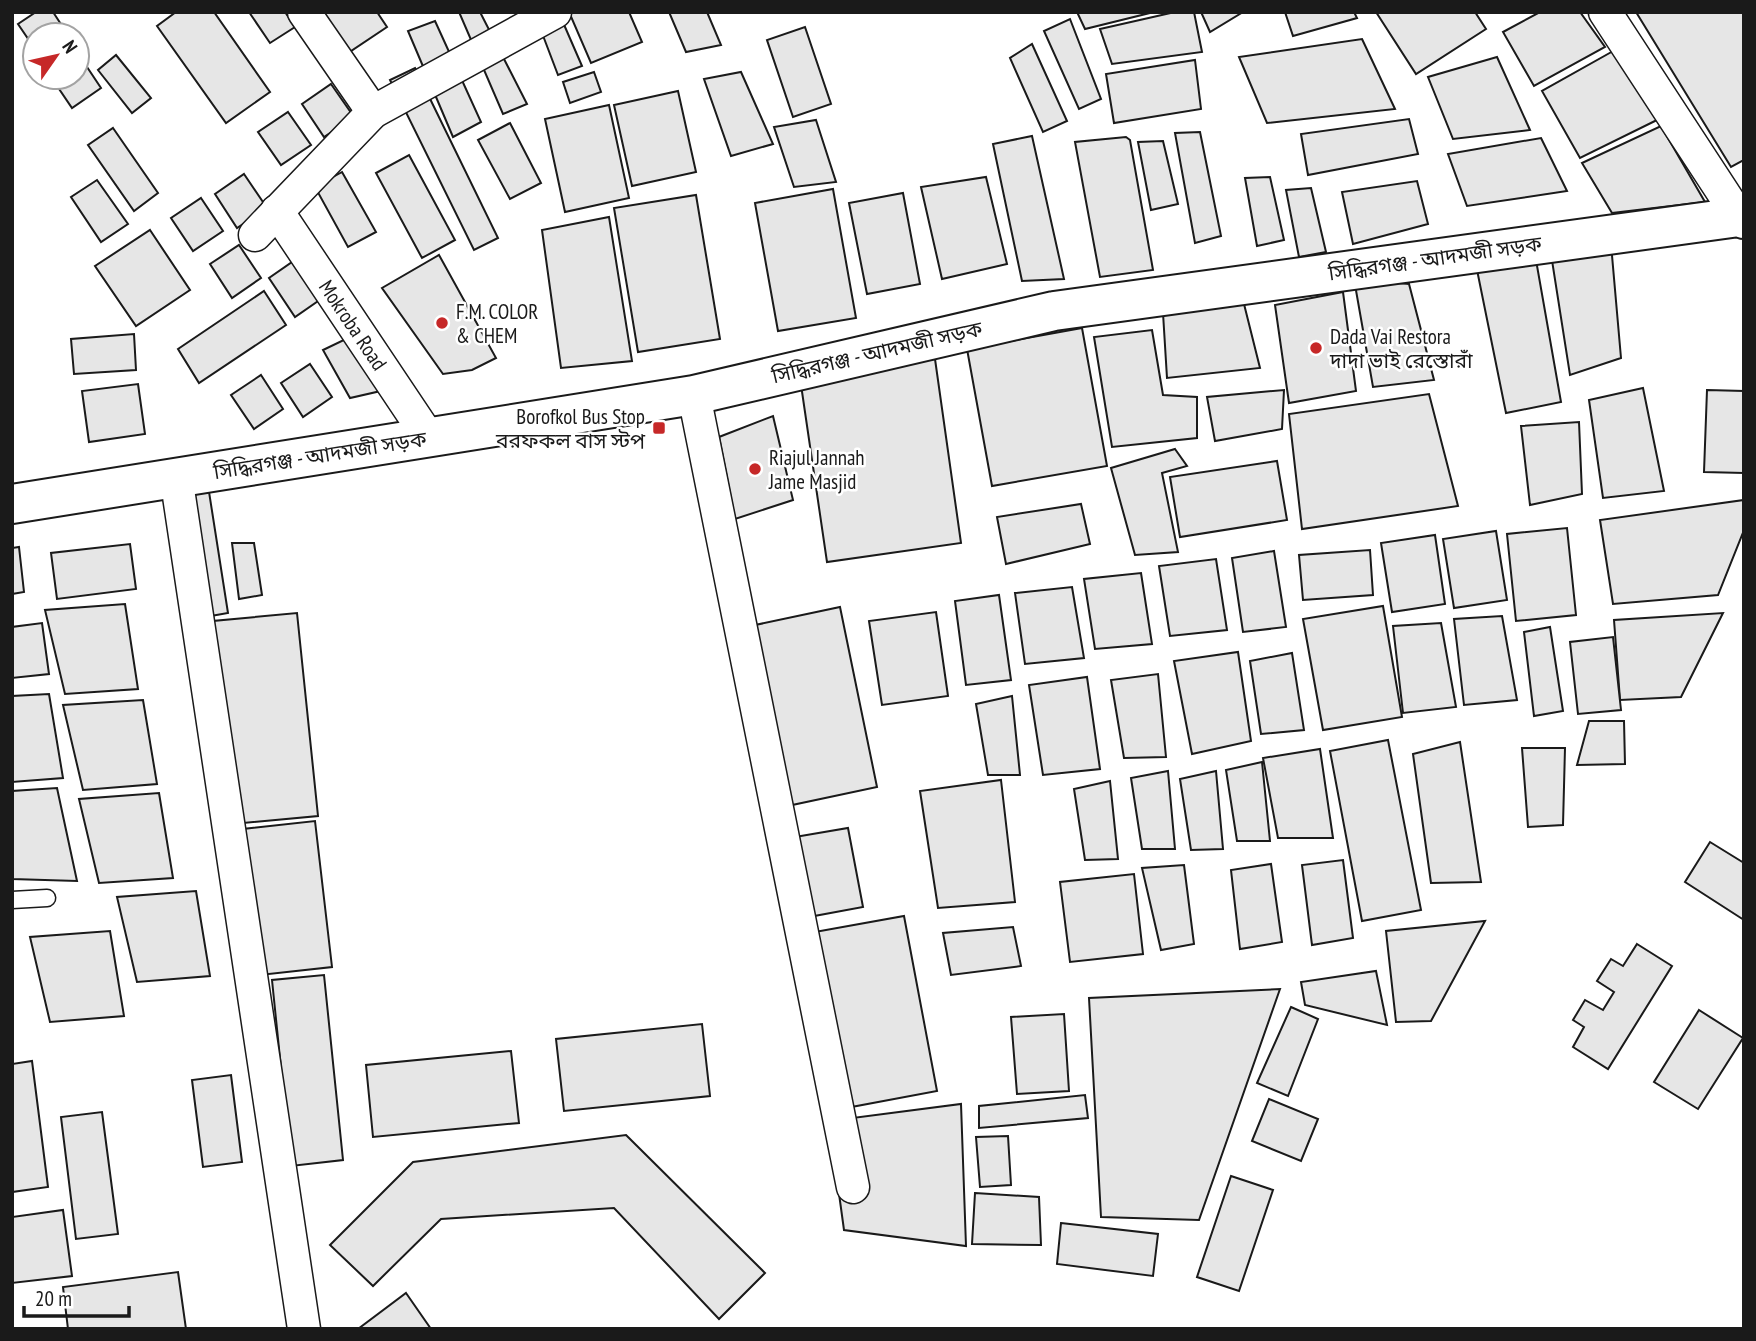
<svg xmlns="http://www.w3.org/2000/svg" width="1756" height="1341" font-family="'PT Sans Narrow','Noto Sans Bengali',sans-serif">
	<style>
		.building { fill: #e6e6e6; stroke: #1a1a1a; stroke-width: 2 }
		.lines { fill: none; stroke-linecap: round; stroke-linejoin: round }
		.service-casing { stroke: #1a1a1a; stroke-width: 19 }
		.minor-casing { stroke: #1a1a1a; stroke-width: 35 }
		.primary-casing { stroke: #1a1a1a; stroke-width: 42 }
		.service { stroke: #fff; stroke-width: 16 }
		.minor { stroke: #fff; stroke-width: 32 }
		.primary { stroke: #fff; stroke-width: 38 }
		.poi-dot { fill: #c62828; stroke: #fff; stroke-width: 2.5 }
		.labels { text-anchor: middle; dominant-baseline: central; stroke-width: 5; stroke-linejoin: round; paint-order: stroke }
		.street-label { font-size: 21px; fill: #1a1a1a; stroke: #fff }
		.poi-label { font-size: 21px; fill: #1a1a1a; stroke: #fff; text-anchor: start }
	</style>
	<rect width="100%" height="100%" fill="#fff"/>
	<!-- building -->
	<g class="building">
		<polygon points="36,12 53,12 68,35 35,35 35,49 18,24"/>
		<polygon points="176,12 214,12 270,92 226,123 157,26"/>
		<polygon points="249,12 285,12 295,27 270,43"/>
		<polygon points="317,12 377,12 387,27 345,55"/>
		<polygon points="459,12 480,12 527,104 503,114"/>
		<polygon points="569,12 629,12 642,42 591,63"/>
		<polygon points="669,12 707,12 721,45 686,52"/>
		<polygon points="1077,12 1154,12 1085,29"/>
		<polygon points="1175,12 1194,12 1202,52 1112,64 1100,29"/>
		<polygon points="1201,12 1243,12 1210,32"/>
		<polygon points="1285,12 1354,12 1357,18 1293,36"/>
		<polygon points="1376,12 1475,12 1486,29 1416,74"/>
		<polygon points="1540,12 1580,12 1605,47 1534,86 1503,32"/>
		<polygon points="1636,12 1744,12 1744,160 1731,167"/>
		<polygon points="1070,19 1101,99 1079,109 1044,31"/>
		<polygon points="562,20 582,66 558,75 542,33"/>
		<polygon points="435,21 481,122 453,137 408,31"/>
		<polygon points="805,27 831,104 793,117 767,40"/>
		<polygon points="1362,39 1395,109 1267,123 1239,57"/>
		<polygon points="1032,44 1067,121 1043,132 1010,58"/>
		<polygon points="1615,50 1657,120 1580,158 1542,91"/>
		<polygon points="79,55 101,88 72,108 51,77 77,77 77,57"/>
		<polygon points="116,55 151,98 132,113 98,70"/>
		<polygon points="1497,57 1530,130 1453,139 1428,77"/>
		<polygon points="1195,60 1201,109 1114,123 1106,74"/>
		<polygon points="415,68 498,238 474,250 390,80"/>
		<polygon points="594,72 601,92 570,103 563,82"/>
		<polygon points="741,72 773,144 731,156 704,79"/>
		<polygon points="331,84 354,117 324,137 302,104"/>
		<polygon points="678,91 696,172 632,186 614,105"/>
		<polygon points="609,105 629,198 565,212 545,119"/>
		<polygon points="288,112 311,145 281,165 258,132"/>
		<polygon points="1409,119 1418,154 1308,175 1301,134"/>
		<polygon points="816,120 836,182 794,187 774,127"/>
		<polygon points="510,123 541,183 510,199 478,140"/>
		<polygon points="1661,126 1705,202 1612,213 1582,163"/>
		<polygon points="113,128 158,193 134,211 88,145"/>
		<polygon points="1200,132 1221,236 1195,243 1175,133"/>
		<polygon points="1032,136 1064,279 1022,281 993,144"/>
		<polygon points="1126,137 1130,140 1153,270 1100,277 1075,142"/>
		<polygon points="1541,138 1567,191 1467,206 1448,154"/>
		<polygon points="1163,141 1178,204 1151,210 1138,142"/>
		<polygon points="409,155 455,240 422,258 376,173"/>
		<polygon points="342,172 376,232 348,247 315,187"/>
		<polygon points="244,174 267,208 237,228 215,194"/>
		<polygon points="986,177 1007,264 942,279 921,187"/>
		<polygon points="1270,177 1284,240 1257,246 1245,178"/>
		<polygon points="97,180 128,224 101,242 71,197"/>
		<polygon points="1417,181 1428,224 1353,244 1342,192"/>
		<polygon points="1311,188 1326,252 1299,257 1286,190"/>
		<polygon points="833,189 856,318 778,331 755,203"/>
		<polygon points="903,193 920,284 867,294 849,203"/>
		<polygon points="696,195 720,339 638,352 614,208"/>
		<polygon points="201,198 223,231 193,251 171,218"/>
		<polygon points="609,217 632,361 561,368 542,230"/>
		<polygon points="150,230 190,290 136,326 95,266"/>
		<polygon points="1611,244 1621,358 1570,375 1551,254"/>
		<polygon points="239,245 261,278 232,298 210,264"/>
		<polygon points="439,255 496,358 472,370 443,374 382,288"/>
		<polygon points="295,260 321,299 295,317 269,278"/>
		<polygon points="1475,260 1536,260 1561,402 1506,413"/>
		<polygon points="1354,279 1409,284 1434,380 1373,387"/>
		<polygon points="264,291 286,325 199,383 178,349"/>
		<polygon points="1343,292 1356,391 1289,403 1275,305"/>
		<polygon points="1244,304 1260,368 1167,378 1163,313"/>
		<polygon points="1082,328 1107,466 992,486 967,349"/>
		<polygon points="1152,330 1163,395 1197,397 1197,438 1112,447 1094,337"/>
		<polygon points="134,334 136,370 74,374 71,339"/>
		<polygon points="352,336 385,390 350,398 323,350"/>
		<polygon points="935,359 961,543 827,562 800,378"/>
		<polygon points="310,364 332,397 303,417 281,383"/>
		<polygon points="261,375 283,409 254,429 231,395"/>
		<polygon points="138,384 145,434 89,442 82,391"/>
		<polygon points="1643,388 1664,491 1603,498 1589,400"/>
		<polygon points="1284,390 1282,429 1215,441 1207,397"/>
		<polygon points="1707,390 1744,391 1744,473 1704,472"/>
		<polygon points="1429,394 1458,506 1302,529 1289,414"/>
		<polygon points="773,416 793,500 735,519 719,437"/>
		<polygon points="1579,422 1582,494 1530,505 1521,426"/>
		<polygon points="1175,449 1187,466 1162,473 1178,552 1135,555 1111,468"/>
		<polygon points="1277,461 1287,520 1180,537 1170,477"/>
		<polygon points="207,479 228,613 205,617 184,483"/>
		<polygon points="1744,500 1744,530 1718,595 1613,604 1600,520"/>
		<polygon points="1081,504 1090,544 1006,564 997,517"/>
		<polygon points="1567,528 1576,615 1516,621 1507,534"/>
		<polygon points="1496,531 1507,600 1454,608 1443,539"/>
		<polygon points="1435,535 1445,604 1392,612 1381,543"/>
		<polygon points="232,543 254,543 262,595 239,599"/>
		<polygon points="130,544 136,589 57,599 51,553"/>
		<polygon points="19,547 24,592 12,594 12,548"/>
		<polygon points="1370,550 1373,595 1303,600 1299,555"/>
		<polygon points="1274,551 1286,627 1243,632 1232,558"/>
		<polygon points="1216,559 1227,630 1170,636 1159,566"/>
		<polygon points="1141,573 1152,644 1095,649 1084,579"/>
		<polygon points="1072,587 1084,658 1025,664 1015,593"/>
		<polygon points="999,595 1011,680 966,685 955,601"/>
		<polygon points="125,604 138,689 65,694 45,610"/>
		<polygon points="1383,606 1402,717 1323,730 1303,619"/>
		<polygon points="840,607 877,787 778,808 741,628"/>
		<polygon points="936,612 948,696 882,705 869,621"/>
		<polygon points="297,613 318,816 233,824 213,621"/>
		<polygon points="1723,613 1681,697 1620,700 1614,620"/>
		<polygon points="1502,616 1517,700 1464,705 1454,619"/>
		<polygon points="42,623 49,674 12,678 12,627"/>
		<polygon points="1441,623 1456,707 1403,713 1393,626"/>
		<polygon points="1550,627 1563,711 1534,716 1524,632"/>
		<polygon points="1613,637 1621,710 1578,714 1570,642"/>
		<polygon points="1238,652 1251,741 1192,754 1174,661"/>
		<polygon points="1292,653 1304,730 1261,734 1250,661"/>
		<polygon points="1158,674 1166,757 1124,758 1111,680"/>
		<polygon points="1087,677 1100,769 1043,775 1029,685"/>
		<polygon points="49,694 63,778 12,782 12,696"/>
		<polygon points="1012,696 1020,775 988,775 976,704"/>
		<polygon points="143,700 157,784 83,790 63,705"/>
		<polygon points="1589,721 1624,721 1625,764 1577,765"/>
		<polygon points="1388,740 1421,910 1362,921 1330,751"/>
		<polygon points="1460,742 1481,882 1431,883 1413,754"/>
		<polygon points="1522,748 1565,748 1563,825 1528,827"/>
		<polygon points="1320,749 1333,838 1278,838 1263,758"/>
		<polygon points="1262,762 1270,841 1237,841 1226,770"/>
		<polygon points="1168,771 1175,849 1142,849 1131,778"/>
		<polygon points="1216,771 1223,849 1191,850 1180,779"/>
		<polygon points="1001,780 1015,902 938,908 920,791"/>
		<polygon points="1110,781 1118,859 1085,860 1074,789"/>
		<polygon points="57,788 77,881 12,879 12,791"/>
		<polygon points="159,793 173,878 99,883 79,799"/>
		<polygon points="315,821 332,967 260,975 243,829"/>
		<polygon points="848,828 863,907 798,919 783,839"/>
		<polygon points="1710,842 1744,863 1744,920 1685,882"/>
		<polygon points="1343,860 1353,938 1312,945 1302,865"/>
		<polygon points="1271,864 1282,942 1240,949 1231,870"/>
		<polygon points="1184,865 1194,944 1161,950 1142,868"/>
		<polygon points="1134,874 1143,954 1070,962 1060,882"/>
		<polygon points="196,891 210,976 137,982 117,897"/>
		<polygon points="904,916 937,1091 830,1111 798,935"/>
		<polygon points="1485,921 1431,1021 1396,1022 1386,931"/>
		<polygon points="1013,927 1021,966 951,975 943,933"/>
		<polygon points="110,931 124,1016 50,1022 30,937"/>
		<polygon points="1637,944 1672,966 1608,1069 1573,1047 1584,1027 1573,1020 1585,1000 1603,1010 1614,992 1597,981 1611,959 1623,966"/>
		<polygon points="1376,971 1387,1025 1305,1005 1301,982"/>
		<polygon points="324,975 343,1160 291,1166 272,980"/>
		<polygon points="1280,989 1199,1220 1101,1217 1089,998"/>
		<polygon points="1291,1007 1318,1019 1288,1096 1257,1083"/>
		<polygon points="1699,1010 1743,1038 1698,1109 1654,1082"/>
		<polygon points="1064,1014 1069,1091 1017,1094 1011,1017"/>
		<polygon points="702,1024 710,1096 564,1111 556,1039"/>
		<polygon points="511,1051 519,1123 373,1137 366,1065"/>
		<polygon points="32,1061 48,1187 12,1192 12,1064"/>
		<polygon points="231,1075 242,1162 203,1167 192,1080"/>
		<polygon points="1085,1095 1088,1118 979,1128 979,1106"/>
		<polygon points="1269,1099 1318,1119 1301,1161 1252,1141"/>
		<polygon points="961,1104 966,1246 844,1230 829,1121"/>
		<polygon points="102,1112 118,1234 76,1239 61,1117"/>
		<polygon points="626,1135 765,1273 719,1319 614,1208 441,1219 373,1286 330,1245 413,1162"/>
		<polygon points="1008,1136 1011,1185 980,1187 976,1137"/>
		<polygon points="1231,1176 1273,1190 1239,1291 1197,1277"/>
		<polygon points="975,1193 1039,1197 1041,1245 972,1244"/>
		<polygon points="63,1210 72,1276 12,1283 12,1217"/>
		<polygon points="1061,1223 1158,1234 1153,1276 1057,1264"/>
		<polygon points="178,1272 186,1329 68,1329 63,1287"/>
		<polygon points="406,1293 431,1329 358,1329"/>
	</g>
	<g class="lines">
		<defs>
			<polyline id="service" points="12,900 47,898"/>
			<g id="minor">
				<polyline points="304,12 373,112"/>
				<polyline points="1605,12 1739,217"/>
				<polyline points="277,211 429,438"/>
				<polyline points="255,235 373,112 555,12"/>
				<polyline points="694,395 853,1187"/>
				<polyline points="176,476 304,1329"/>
			</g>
			<polyline id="primary" points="12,504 694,395 1054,311 1739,217 1744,219"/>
		</defs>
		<!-- service casing -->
		<use href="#service" class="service-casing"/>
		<!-- minor casing -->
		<use href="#minor" class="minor-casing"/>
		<!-- primary casing -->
		<use href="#primary" class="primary-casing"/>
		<!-- service -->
		<use href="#service" class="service"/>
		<!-- minor -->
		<use href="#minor" class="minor"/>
		<!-- primary -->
		<use href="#primary" class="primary"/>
	</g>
	<!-- markers -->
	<g class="poi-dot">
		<circle cx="442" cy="323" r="7"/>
		<circle cx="1316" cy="348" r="7"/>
		<rect x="652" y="421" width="14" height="14" rx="3.5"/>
		<circle cx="755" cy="469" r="7"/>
	</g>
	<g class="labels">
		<!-- street labels -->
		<g class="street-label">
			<text transform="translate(1435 258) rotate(-8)">সিদ্ধিরগঞ্জ - আদমজী সড়ক</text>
			<text transform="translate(353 325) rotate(56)">Mokroba Road</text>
			<text transform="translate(877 352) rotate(-13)">সিদ্ধিরগঞ্জ - আদমজী সড়ক</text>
			<text transform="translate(320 455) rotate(-9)">সিদ্ধিরগঞ্জ - আদমজী সড়ক</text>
		</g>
		<!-- poi labels -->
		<g class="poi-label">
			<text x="456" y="311">F.M. COLOR<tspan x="456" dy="24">&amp; CHEM</tspan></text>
			<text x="1330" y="336">Dada Vai Restora<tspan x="1330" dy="24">দাদা ভাই রেস্তোরাঁ</tspan></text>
			<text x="645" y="416" text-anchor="end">Borofkol Bus Stop<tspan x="645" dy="24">বরফকল বাস স্টপ</tspan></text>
			<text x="769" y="457">Riajul Jannah<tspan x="769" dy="24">Jame Masjid</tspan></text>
		</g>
	</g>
	<!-- border -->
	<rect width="1756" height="1341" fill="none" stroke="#1a1a1a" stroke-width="28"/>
	<!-- north arrow -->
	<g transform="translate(56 56) rotate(56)"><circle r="33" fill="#ffffff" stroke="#a3a3a3" stroke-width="2"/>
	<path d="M0-5L12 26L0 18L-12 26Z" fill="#c62828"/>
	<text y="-10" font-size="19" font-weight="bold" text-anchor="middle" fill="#1a1a1a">N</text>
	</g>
	<!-- scale -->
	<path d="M24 1306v10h105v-10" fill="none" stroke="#1a1a1a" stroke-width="3.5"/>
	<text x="35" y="1306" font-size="21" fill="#1a1a1a" stroke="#ffffff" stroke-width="5" paint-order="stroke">20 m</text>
</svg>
